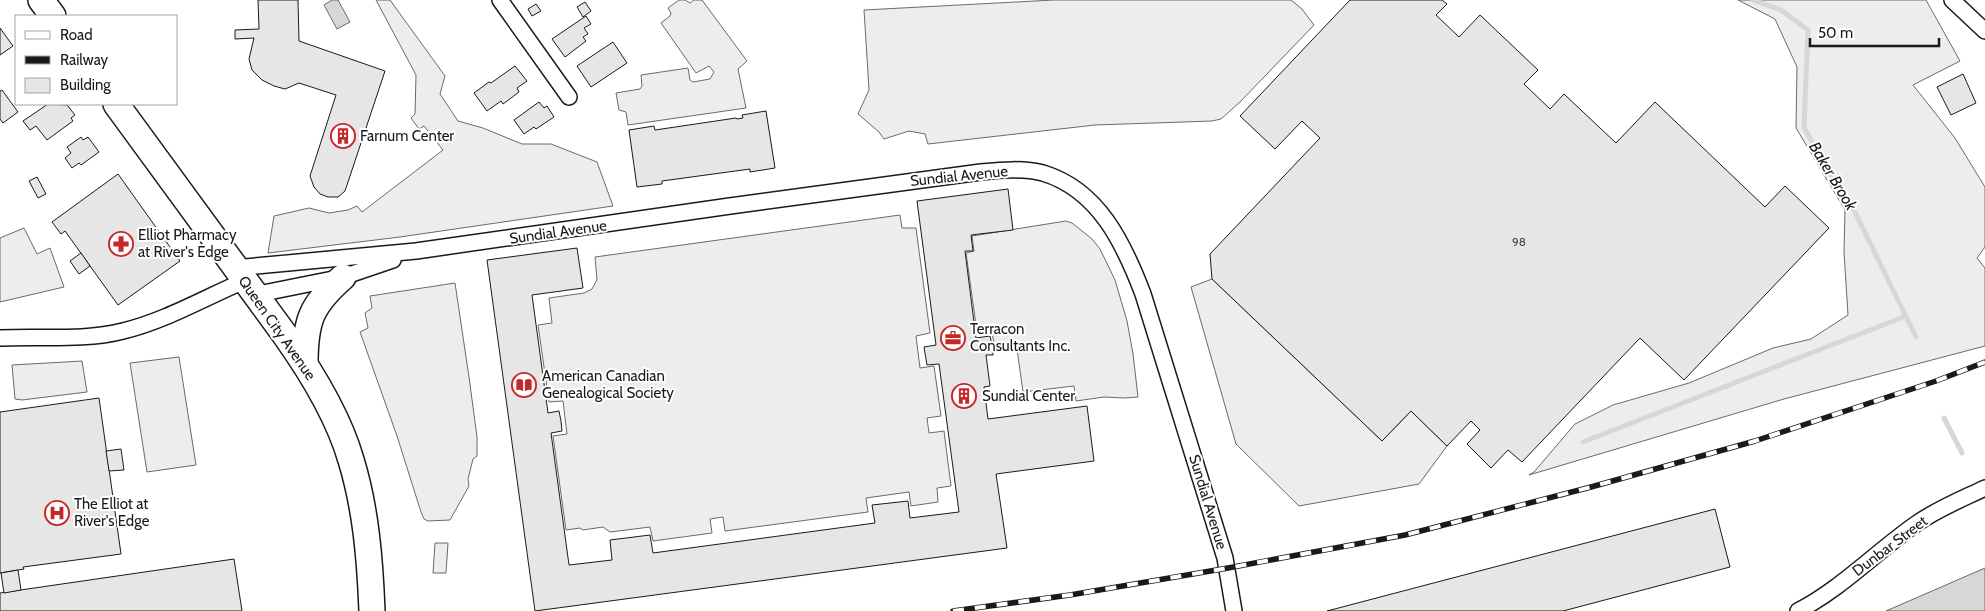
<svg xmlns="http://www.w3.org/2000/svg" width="1985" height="611" font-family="Cabin,sans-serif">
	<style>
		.built { fill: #ededed; stroke: #6a6a6a }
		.water { fill: #d7d7d7; stroke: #6a6a6a }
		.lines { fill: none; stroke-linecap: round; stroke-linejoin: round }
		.stream { stroke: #d7d7d7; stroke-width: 5 }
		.building { fill: #e6e6e6; stroke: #1a1a1a }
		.minor-casing { stroke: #1a1a1a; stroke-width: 18 }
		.primary-casing { stroke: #1a1a1a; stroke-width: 28 }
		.minor { stroke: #fff; stroke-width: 15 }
		.primary { stroke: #fff; stroke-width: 25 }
		.rail-casing { stroke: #1a1a1a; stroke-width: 5.5 }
		.rail { stroke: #fff; stroke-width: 4; stroke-dasharray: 11; stroke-linecap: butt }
		.labels { text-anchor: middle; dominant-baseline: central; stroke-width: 4; stroke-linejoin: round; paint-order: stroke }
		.number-label { font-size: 12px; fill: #4d4d4d }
		.poi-label { font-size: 15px; fill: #1a1a1a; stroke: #fff; text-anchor: start }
		.street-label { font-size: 15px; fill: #1a1a1a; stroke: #fff }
		.water-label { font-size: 16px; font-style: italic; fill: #1a1a1a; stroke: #fff }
	</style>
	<rect width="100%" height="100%" fill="#fff"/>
	<!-- built -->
	<g class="built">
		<polygon points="376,0 390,0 445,76 440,94 458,121 483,128 522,144 551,144 597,162 613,206 400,237 268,253 274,216 309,208 329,213 348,210 357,206 362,212 443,150 424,126 419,129 411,118 415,114 416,75"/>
		<polygon points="679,0 685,0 690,3 694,0 702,0 747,61 738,69 746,108 628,125 626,112 619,110 616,93 640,89 642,86 641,75 688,68 690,80 693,82 710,79 714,72 709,66 696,73 661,23 670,16 671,13 668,8"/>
		<polygon points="1054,0 1291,0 1302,9 1314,25 1240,102 1221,119 1212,121 1095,125 928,144 925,134 909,131 884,139 879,132 858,114 869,90 864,10"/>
		<polygon points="1738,0 1926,0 1960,61 1913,85 1955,138 1985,187 1985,247 1977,258 1985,268 1985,346 1784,399 1529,475 1534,472 1575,424 1613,405 1689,383 1773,348 1811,339 1848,315 1844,252 1845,210 1796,128 1797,67 1775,19"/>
		<polygon points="900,215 902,228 916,228 930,333 916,336 920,368 934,366 941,416 927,418 929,433 944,431 951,486 937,488 938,502 911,506 909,492 866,498 868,512 725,531 723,517 710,519 712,533 653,541 650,527 610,532 603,527 583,530 580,528 566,530 553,436 567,434 563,401 549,402 538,325 552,323 549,298 584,293 592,289 597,280 595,257"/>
		<polygon points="1066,221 1072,223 1092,239 1100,249 1115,280 1127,321 1133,354 1138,397 1124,398 1104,397 1076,401 1074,386 1023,392 1017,349 1002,349 997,346 994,342 991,330 977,332 966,253 974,251 972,236"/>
		<polygon points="24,228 37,254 50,248 64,287 0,302 0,238"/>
		<polygon points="1212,279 1382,441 1411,411 1447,446 1419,484 1299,506 1236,444 1191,287"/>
		<polygon points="455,283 469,377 477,437 477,456 473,459 468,479 469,486 450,520 428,521 424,519 421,512 397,436 360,332 368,328 365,313 372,308 370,296"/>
		<polygon points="179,357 196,465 147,472 130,363"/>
		<polygon points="82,361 87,392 22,400 15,399 12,365"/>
		<polygon points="435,543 448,543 446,573 433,573"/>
	</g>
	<!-- water -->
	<g class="water">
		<polygon points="332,0 338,0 350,22 337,29 324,5"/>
		<polygon points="1985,568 1985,611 1886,611"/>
	</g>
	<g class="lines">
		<!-- stream -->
		<g class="stream">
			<polyline points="1753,0 1781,10 1808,30 1804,127 1823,163 1853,208 1916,337"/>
			<polyline points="1944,418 1962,453"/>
			<polyline points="1583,442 1906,316"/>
		</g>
	</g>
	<!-- building -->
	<g class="building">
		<polygon points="258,0 298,0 299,41 385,71 345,191 338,197 328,197 320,194 314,187 310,176 336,95 299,83 285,89 274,86 262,80 252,70 249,59 254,38 235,39 235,30 259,29"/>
		<polygon points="1350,0 1442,0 1447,4 1436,15 1459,37 1480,15 1538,70 1524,84 1550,109 1564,94 1616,143 1655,102 1765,207 1785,186 1829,228 1684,380 1640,338 1522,462 1508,450 1491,468 1467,444 1480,430 1471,421 1447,446 1411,411 1382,441 1212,279 1210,254 1320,138 1302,121 1275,149 1240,116"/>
		<polygon points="585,2 591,11 583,17 577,7"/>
		<polygon points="536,4 541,11 532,16 528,9"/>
		<polygon points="586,16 591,24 584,28 588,34 583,37 586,41 565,57 552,39"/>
		<polygon points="0,28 13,46 0,55"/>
		<polygon points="613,42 627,63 591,87 577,66"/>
		<polygon points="515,66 527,81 517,88 519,92 503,104 501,101 487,111 474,93 489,82 491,83"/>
		<polygon points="1963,74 1976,103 1951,115 1937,87"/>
		<polygon points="2,90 18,112 3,123 0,119 0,91"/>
		<polygon points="539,102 544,108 547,106 554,117 536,129 534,127 524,134 514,120"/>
		<polygon points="48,104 67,105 75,115 71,118 73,121 47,140 36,126 30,130 23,121"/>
		<polygon points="766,111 775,168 750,172 750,169 662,181 662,184 637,187 629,130 654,126 655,130 736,118 737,119 743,118 742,115"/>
		<polygon points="81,137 83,140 88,137 99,152 81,165 79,163 72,168 65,158 71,153 67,147"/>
		<polygon points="118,174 180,261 118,305 65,231 61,234 52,222"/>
		<polygon points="37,177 46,194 38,198 29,181"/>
		<polygon points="1008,189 1013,230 971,235 973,251 965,251 976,338 990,336 992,345 993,355 986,355 990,386 984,387 988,419 1087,406 1094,461 996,474 1007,548 535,611 487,260 577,248 583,288 532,295 548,413 559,411 561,421 562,431 551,433 569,565 612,560 610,540 650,535 653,553 875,523 872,505 908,501 910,518 959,512 939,364 927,365 924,347 936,345 917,201"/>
		<polygon points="81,253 90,266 79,274 70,261"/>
		<polygon points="99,398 121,554 23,567 24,569 0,573 0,412"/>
		<polygon points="121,449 124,470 109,471 106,451"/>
		<polygon points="1715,509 1730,567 1563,611 1327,611"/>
		<polygon points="234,559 242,611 0,611 0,593"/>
		<polygon points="18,570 21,590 4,593 1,573"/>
	</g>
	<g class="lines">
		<defs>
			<g id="minor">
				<polyline points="500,0 569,97"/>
				<polyline points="1952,0 1985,31"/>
				<path d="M234,268L416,251L730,206L981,172C1002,170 1023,168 1043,173C1099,190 1124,244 1143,294L1225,558L1234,611"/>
				<polyline points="254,295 343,277 393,260"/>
				<path d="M0,338C39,336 85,341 123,331C165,321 204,298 244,281"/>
				<path d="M1798,611C1842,588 1876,552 1916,524C1937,509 1962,499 1985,488"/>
			</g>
			<g id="primary">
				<polyline points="41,0 53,16"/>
				<path d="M116,104L285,335C312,373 338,415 351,460C366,509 370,560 372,611"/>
				<path d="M305,364C305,321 311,305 343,277"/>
			</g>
		</defs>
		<!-- minor casing -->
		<use href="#minor" class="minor-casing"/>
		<!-- primary casing -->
		<use href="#primary" class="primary-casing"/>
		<!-- minor -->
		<use href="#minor" class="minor"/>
		<!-- primary -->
		<use href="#primary" class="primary"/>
		<defs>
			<polyline id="rail" points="953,611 1070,595 1228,568 1405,535 1591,487 1755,441 1936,381 1985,362"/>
		</defs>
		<!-- rail casing -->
		<use href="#rail" class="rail-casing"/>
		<!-- rail -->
		<use href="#rail" class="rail"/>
	</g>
	<!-- icons -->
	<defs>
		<symbol id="building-ring" viewBox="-11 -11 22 22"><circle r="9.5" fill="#fff" stroke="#c62828" stroke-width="1.5"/><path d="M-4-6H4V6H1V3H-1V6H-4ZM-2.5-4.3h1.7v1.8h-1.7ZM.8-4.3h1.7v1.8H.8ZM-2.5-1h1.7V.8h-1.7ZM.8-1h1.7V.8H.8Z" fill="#c62828"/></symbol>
		<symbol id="pharmacy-ring" viewBox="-11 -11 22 22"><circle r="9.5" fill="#fff" stroke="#c62828" stroke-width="1.5"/><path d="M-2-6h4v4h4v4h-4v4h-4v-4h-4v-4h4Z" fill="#c62828"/></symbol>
		<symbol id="office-ring" viewBox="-11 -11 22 22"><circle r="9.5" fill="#fff" stroke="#c62828" stroke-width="1.5"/><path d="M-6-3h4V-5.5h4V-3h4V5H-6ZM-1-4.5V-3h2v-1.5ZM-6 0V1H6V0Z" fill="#c62828"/></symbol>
		<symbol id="library-ring" viewBox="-11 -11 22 22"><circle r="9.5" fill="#fff" stroke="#c62828" stroke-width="1.5"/><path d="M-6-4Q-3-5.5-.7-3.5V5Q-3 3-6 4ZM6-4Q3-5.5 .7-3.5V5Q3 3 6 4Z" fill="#c62828"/></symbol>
		<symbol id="hospital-ring" viewBox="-11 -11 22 22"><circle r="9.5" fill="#fff" stroke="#c62828" stroke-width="1.5"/><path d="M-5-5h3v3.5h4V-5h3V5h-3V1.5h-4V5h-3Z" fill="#c62828"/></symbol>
	</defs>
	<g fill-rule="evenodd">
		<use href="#building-ring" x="329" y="122" width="28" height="28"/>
		<use href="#pharmacy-ring" x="107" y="230" width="28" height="28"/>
		<use href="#office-ring" x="939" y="324" width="28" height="28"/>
		<use href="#library-ring" x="510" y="371" width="28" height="28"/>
		<use href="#building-ring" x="950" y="382" width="28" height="28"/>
		<use href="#hospital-ring" x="43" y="499" width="28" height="28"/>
	</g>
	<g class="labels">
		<!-- number labels -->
		<g class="number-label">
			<text x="1519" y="241">98</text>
		</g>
		<!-- poi labels -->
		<g class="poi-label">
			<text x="360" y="136">Farnum Center</text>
			<text x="138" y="235">Elliot Pharmacy<tspan x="138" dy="17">at River's Edge</tspan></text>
			<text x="970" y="329">Terracon<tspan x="970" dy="17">Consultants Inc.</tspan></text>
			<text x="542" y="376">American Canadian<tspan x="542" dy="17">Genealogical Society</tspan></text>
			<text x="982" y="396">Sundial Center</text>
			<text x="74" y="504">The Elliot at<tspan x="74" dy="17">River's Edge</tspan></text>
		</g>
		<!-- street labels -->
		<g class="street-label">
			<text transform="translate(959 176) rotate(-6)">Sundial Avenue</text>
			<text transform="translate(558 232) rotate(-8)">Sundial Avenue</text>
			<text transform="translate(277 328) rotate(55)">Queen City Avenue</text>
			<text transform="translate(1208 502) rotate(73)">Sundial Avenue</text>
			<text transform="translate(1890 546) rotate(-37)">Dunbar Street</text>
		</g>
		<!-- water labels -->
		<g class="water-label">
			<text transform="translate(1833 176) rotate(59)">Baker Brook</text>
		</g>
	</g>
	<!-- legend -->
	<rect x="15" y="15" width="162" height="90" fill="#ffffff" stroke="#a3a3a3"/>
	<rect x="25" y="31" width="25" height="8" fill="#ffffff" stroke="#a3a3a3"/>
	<text x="60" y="40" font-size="15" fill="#1a1a1a">Road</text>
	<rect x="25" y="56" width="25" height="8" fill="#1a1a1a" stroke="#a3a3a3"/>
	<text x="60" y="65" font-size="15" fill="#1a1a1a">Railway</text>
	<rect x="25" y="78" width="25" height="15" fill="#e6e6e6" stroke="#a3a3a3"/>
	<text x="60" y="90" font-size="15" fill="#1a1a1a">Building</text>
	<!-- scale -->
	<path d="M1810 38v8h129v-8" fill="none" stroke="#1a1a1a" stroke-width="2.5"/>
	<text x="1818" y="38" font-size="15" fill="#1a1a1a" stroke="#ffffff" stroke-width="4" paint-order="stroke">50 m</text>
</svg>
